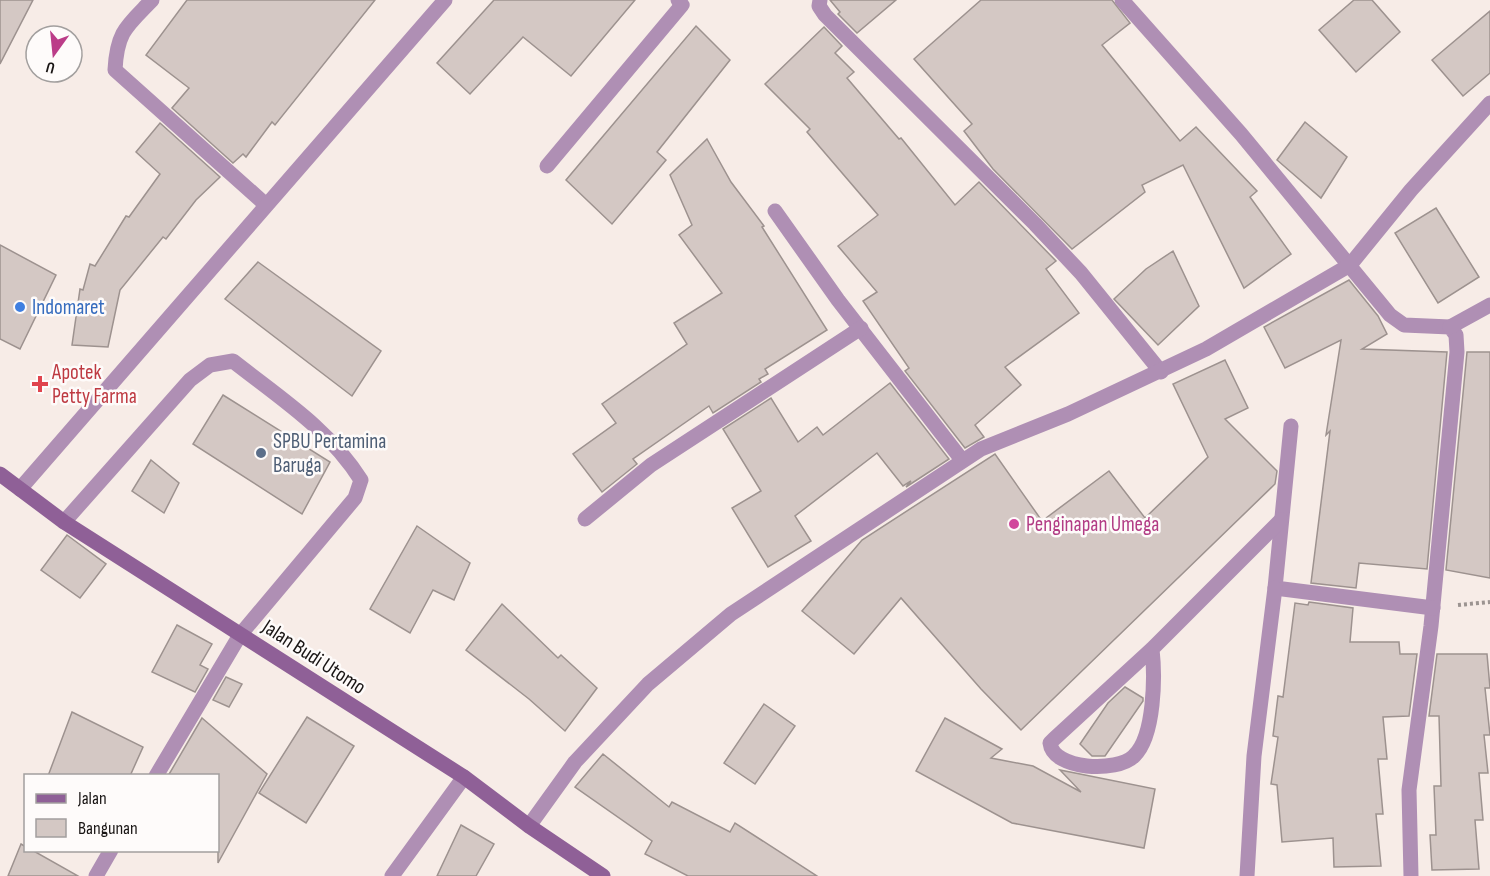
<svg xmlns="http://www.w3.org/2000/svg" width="1490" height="876" font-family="'Sofia Sans Condensed',sans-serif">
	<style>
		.building { fill: #d4c8c4; stroke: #9d928f; stroke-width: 1.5 }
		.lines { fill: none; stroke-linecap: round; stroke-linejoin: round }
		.path { stroke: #9c9491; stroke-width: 4; stroke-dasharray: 3 3; stroke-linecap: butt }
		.service { stroke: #af8fb4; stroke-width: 15 }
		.minor { stroke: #af8fb4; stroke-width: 15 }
		.secondary { stroke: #8f6097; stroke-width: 15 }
		.shop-dot { fill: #3f7fe0; stroke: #fefbfa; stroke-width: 2 }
		.health-dot { fill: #e0444e; stroke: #fefbfa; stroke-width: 2 }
		.service-dot { fill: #5c6f8a; stroke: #fefbfa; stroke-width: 2 }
		.hotel-dot { fill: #d1479c; stroke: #fefbfa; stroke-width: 2 }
		.labels { text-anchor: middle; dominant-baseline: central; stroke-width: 5; stroke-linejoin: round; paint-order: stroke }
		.shop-label { font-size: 21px; fill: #366cbe; stroke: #fefbfa; text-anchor: start }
		.health-label { font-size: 21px; fill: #be3a42; stroke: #fefbfa; text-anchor: start }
		.service-label { font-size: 21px; fill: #4e5e75; stroke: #fefbfa; text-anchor: start }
		.hotel-label { font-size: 21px; fill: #b23c85; stroke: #fefbfa; text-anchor: start }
		.street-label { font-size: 21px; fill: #191514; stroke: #fefbfa }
	</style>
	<rect width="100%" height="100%" fill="#f7ece7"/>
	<!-- building -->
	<g class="building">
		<polygon points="0,0 33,0 0,64"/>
		<polygon points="187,0 375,0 275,125 272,122 246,157 243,154 233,163 172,108 189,88 146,55"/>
		<polygon points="494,0 635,0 571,76 523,37 470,94 437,63"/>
		<polygon points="830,0 896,0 857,33 838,14 840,12"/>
		<polygon points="981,0 1112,0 1130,23 1102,45 1180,141 1196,127 1257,191 1250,197 1291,254 1244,288 1183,165 1142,185 1145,192 1072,249 993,169 964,131 972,124 914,59"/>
		<polygon points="1354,0 1372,0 1400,32 1356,72 1319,30"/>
		<polygon points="1490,11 1490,73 1463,96 1432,60"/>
		<polygon points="696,26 730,60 657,152 666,160 612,224 566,180"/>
		<polygon points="824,27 842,46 835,53 854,72 847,78 899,139 901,138 955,205 979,182 1056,261 1046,269 1079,313 1005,367 1021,385 975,425 984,437 965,448 905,371 909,368 863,301 877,292 838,246 878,215 807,132 810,129 765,84"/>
		<polygon points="1305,122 1347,157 1321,198 1277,160"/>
		<polygon points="160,123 220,177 196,200 166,239 163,237 120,290 108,347 72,345 80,289 83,290 90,264 95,266 126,216 129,217 160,174 136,152"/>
		<polygon points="707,139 731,182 764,226 762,227 827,330 765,369 768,374 759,379 761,382 713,413 709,406 633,459 637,464 602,492 573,454 616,423 602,404 687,344 674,323 722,293 679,235 692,225 670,175"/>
		<polygon points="1436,208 1479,277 1438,303 1395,233"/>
		<polygon points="0,245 56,275 20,349 0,339"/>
		<polygon points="1173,251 1199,306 1158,345 1114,299 1146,269"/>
		<polygon points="258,262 381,351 352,396 225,299"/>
		<polygon points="1349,280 1378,316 1387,334 1362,349 1447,352 1427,569 1359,563 1356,588 1311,583 1330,431 1326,435 1341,340 1285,368 1264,327"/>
		<polygon points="1467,352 1490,352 1490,578 1446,570"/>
		<polygon points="1225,360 1248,408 1225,419 1277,471 1275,484 1021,730 981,689 901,598 854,654 802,611 862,540 995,454 1042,521 1109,471 1145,518 1208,457 1173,384"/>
		<polygon points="890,383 949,459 906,487 911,481 903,486 877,453 795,516 811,541 768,567 732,508 761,491 723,429 771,398 798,442 817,427 823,435"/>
		<polygon points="223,395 330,462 302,514 193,444"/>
		<polygon points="151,460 179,483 164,513 132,491"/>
		<polygon points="417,526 470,563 454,600 433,590 410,633 370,609"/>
		<polygon points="67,535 106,564 80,598 41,570"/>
		<polygon points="1309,602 1353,608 1350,642 1399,642 1400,654 1417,654 1409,716 1383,717 1387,759 1378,759 1383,814 1376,814 1381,866 1334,867 1333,838 1282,842 1277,785 1271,784 1278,737 1273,736 1278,696 1283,697 1295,603 1308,605"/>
		<polygon points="502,604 558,658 561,655 597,688 565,731 529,699 466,650"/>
		<polygon points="177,625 212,644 200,665 208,669 195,692 152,672"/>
		<polygon points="1437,654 1487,654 1490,688 1485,688 1490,735 1484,735 1488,773 1479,773 1483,820 1475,820 1479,869 1432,870 1430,835 1436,835 1434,786 1441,786 1439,716 1429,716"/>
		<polygon points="226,677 242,684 229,707 213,700"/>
		<polygon points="1125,687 1143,698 1143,701 1105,756 1092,756 1080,744 1108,703"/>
		<polygon points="764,704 795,726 755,784 724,763"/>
		<polygon points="72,712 143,747 130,776 48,776"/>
		<polygon points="307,717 354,746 306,823 259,793"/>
		<polygon points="202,718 267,774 218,863 218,776 168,776"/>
		<polygon points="945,718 1002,749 991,758 1033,766 1081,792 1060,770 1155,789 1144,848 1012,823 916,771"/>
		<polygon points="603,754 669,807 672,802 730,832 735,823 817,876 688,876 645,854 652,841 575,787"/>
		<polygon points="461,825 494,844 476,876 437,876"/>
		<polygon points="21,844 26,847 26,850 32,850 78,876 8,876"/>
	</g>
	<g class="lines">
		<!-- path -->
		<polyline class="path" points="1458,605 1490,602"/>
		<!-- service -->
		<path class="service" d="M64,522L190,380L210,365L233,361C280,398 329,429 361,480L355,498L240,635"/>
		<!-- minor -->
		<g class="minor">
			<path d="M152,0C127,26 117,31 115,70L265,204"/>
			<polyline points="820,0 819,6 825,15 1035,224 1081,273 1161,372"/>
			<polyline points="1122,0 1241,134 1390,315 1404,325 1450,327 1456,335 1457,352 1431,626 1409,790 1411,876"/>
			<polyline points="547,166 682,5 678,0"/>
			<polyline points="775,211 838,300 962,460"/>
			<polyline points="1450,327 1490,305"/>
			<polyline points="1291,426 1275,588 1433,608"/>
			<polyline points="20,489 445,0"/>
			<polyline points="585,519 651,465 861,328"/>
			<path d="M1152,649C1155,675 1155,736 1134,756C1117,773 1053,770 1050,743L1054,739L1152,649L1281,520"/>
			<polyline points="156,776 240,635"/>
			<polyline points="529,826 575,762 648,684 731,614 981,449 1068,414 1206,349 1350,265 1411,190 1490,103"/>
			<polyline points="96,876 111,850"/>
			<polyline points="392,876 464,777"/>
			<polyline points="1247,876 1254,756 1275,588"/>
		</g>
		<!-- secondary -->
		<polyline class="secondary" points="0,474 64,522 464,777 529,826 603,876"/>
	</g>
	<!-- markers -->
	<circle class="shop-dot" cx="20" cy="307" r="6"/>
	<path class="health-dot" d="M37 375h6v6h6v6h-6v6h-6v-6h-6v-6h6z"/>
	<circle class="service-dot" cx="261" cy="453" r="6"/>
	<circle class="hotel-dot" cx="1014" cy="524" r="6"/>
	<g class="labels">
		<!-- shop labels -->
		<g class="shop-label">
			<text x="32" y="307">Indomaret</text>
		</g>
		<!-- health labels -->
		<g class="health-label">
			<text x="52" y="372">Apotek<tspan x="52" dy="24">Petty Farma</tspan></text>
		</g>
		<!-- service labels -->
		<g class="service-label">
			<text x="273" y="441">SPBU Pertamina<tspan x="273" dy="24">Baruga</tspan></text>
		</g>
		<!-- hotel labels -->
		<g class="hotel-label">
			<text x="1026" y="524">Penginapan Umega</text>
		</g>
		<!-- street labels -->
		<g class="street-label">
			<text transform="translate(314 657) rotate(33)">Jalan Budi Utomo</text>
		</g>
	</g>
	<!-- legend -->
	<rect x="24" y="774" width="195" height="78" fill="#fefbfa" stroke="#a29f9e" stroke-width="1.5"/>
	<rect x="36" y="794" width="30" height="9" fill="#8f6097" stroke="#a29f9e" stroke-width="1.5"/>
	<text x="78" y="804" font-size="18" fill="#191514">Jalan</text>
	<rect x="36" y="819" width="30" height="18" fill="#d4c8c4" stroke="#a29f9e" stroke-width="1.5"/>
	<text x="78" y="834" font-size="18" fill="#191514">Bangunan</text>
	<!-- north arrow -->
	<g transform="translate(54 54) rotate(195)"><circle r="28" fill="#fefbfa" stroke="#a29f9e" stroke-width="1.5"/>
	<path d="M0-4.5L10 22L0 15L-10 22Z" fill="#bb3c88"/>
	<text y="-9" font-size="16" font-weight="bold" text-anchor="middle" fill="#191514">U</text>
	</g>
</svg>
